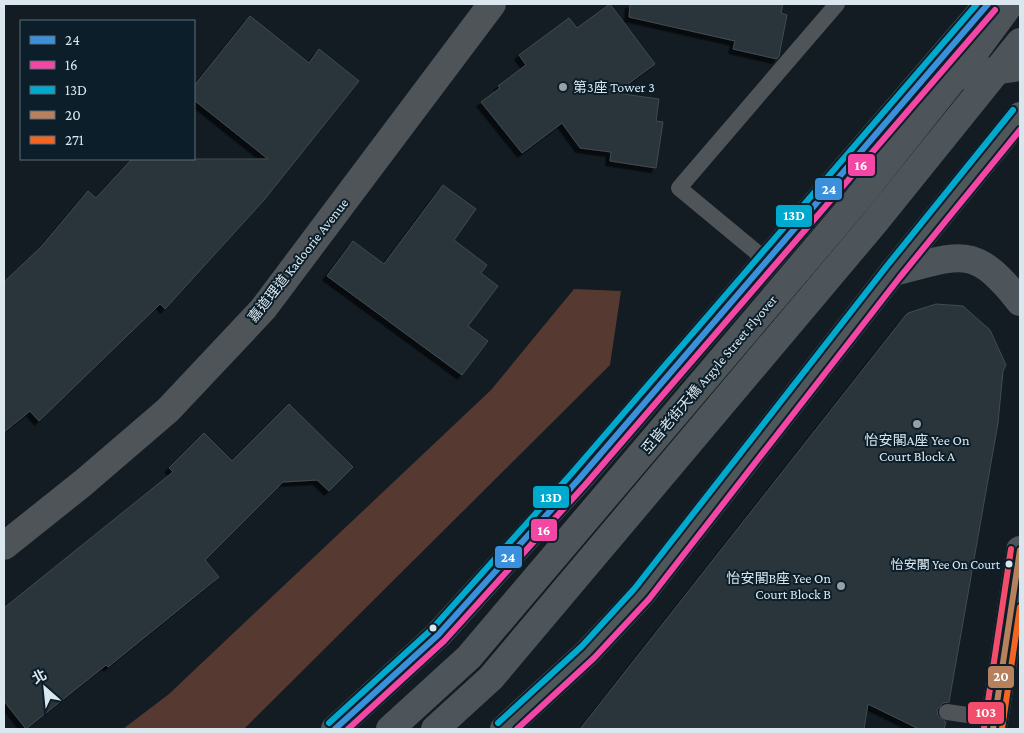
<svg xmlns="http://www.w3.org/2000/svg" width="1024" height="733" font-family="'Crimson Pro','Noto Sans TC',serif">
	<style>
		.forest { fill: #563931 }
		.building { fill: #29343a; stroke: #424a50; filter: url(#shadow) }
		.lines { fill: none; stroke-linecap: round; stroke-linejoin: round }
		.service { stroke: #4e5458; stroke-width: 16 }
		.minor { stroke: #4e5458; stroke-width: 28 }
		.secondary { stroke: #4f575b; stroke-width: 28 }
		.primary { stroke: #4d555a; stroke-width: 28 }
		.primary-bridge { stroke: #4d555a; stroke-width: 28 }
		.bus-1-casing { stroke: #0b1e29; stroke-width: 10 }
		.bus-2-casing { stroke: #0b1e29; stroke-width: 10 }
		.bus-3-casing { stroke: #0b1e29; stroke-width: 10 }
		.bus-4-casing { stroke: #0b1e29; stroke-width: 10 }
		.bus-5-casing { stroke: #0b1e29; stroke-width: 10 }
		.bus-6-casing { stroke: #0b1e29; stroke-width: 10 }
		.bus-1 { stroke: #3a90db; stroke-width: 6 }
		.bus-2 { stroke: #f346a5; stroke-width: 6 }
		.bus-3 { stroke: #00a9ce; stroke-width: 6 }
		.bus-4 { stroke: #b6815c; stroke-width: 6 }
		.bus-5 { stroke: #f26522; stroke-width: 6 }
		.bus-6 { stroke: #f44d6c; stroke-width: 6 }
		.poi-dot { fill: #95a0a7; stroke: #0b1e29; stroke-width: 2 }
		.bus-dot { fill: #dbe7ef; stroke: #0b1e29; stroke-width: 2 }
		.labels { text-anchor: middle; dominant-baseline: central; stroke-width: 4; stroke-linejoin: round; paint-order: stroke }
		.bus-label { font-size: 13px; fill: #dbe7ef; stroke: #0b1e29; text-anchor: end }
		.poi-label { font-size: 14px; fill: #dbe7ef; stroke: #0b1e29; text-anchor: start }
		.street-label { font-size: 14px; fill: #dbe7ef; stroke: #0b1e29 }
		.line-badge { stroke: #0b1e29; stroke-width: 2 }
		.badge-label { font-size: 14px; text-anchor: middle; font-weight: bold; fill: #fff }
	</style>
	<defs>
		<filter id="shadow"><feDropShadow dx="-4.5" dy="4.5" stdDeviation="0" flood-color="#0009"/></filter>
	</defs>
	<rect width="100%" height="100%" fill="#121c22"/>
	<!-- forest -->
	<polygon class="forest" points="574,289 621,291 610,365 244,729 123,729 169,694 491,390"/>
	<!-- building -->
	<g class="building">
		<polygon points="610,4 655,64 616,93 659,99 656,121 663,122 656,168 610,161 611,152 580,148 562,123 522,153 481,102 500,88 498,86 526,65 519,55 569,18 577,28"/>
		<polygon points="630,4 783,4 781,13 787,15 779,56 777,59 733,49 735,41 629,17"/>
		<polygon points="250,16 309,63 319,49 359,81 264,200 165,309 160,304 39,421 30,411 4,432 4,282 41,247 88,191 96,198 132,159 268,159 194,100 194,86"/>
		<polygon points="443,185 476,209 454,240 487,265 481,273 498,286 468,326 488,341 462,375 327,276 353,241 384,264"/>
		<polygon points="936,304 963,306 990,330 1006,365 1003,371 998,423 949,702 943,703 937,710 938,716 946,722 944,729 919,729 868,704 864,729 580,729 905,316 908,313"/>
		<polygon points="289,404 353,467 329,491 317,480 283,482 205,560 219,577 108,667 106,665 26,729 4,701 4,608 173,472 169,468 204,433 232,461"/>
	</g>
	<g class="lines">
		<!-- service -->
		<g class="service">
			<polyline points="767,261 679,188 837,4"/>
			<polyline points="947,712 995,719"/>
		</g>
		<!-- minor -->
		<polyline class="minor" points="4,546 83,483 168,410 263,309 492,4"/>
		<!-- secondary -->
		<g class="secondary">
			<polyline points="335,729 438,635 579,479 988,4"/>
			<polyline points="504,729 588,652 642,594 893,272 1020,116"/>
		</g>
		<!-- primary -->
		<g class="primary">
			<polyline points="922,81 1020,67"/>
			<path d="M893,272C960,256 973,242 1020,302"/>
			<polyline points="993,729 1020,550"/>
		</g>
		<!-- primary-bridge -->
		<g class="primary-bridge">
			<polyline points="390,729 469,657 857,200 974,53 1010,4"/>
			<polyline points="435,729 491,678 875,222 1020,42"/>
		</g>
		<defs>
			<polyline id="bus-1" points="335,729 438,635 579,479 988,4"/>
			<g id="bus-2">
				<polyline points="348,729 444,641 585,485 995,10"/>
				<polyline points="517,729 594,658 649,599 900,277 1020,130"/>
			</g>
			<g id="bus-3">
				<polyline points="329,723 432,629 572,473 977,4"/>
				<polyline points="498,723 582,646 635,588 886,267 1013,110"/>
			</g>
			<polyline id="bus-4" points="993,729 1020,550"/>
			<polyline id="bus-5" points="1002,729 1020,607"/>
			<polyline id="bus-6" points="984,728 1011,549"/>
		</defs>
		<!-- bus-1 casing -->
		<use href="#bus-1" class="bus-1-casing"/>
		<!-- bus-2 casing -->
		<use href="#bus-2" class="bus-2-casing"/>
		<!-- bus-3 casing -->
		<use href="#bus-3" class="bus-3-casing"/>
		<!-- bus-4 casing -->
		<use href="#bus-4" class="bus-4-casing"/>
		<!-- bus-5 casing -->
		<use href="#bus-5" class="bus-5-casing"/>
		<!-- bus-6 casing -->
		<use href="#bus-6" class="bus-6-casing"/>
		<!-- bus-1 -->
		<use href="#bus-1" class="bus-1"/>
		<!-- bus-2 -->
		<use href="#bus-2" class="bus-2"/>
		<!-- bus-3 -->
		<use href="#bus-3" class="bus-3"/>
		<!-- bus-4 -->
		<use href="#bus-4" class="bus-4"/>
		<!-- bus-5 -->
		<use href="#bus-5" class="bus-5"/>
		<!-- bus-6 -->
		<use href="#bus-6" class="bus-6"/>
	</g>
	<!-- markers -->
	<g class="poi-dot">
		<circle cx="563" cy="87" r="5"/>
		<circle cx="917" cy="424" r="5"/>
		<circle cx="841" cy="586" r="5"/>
	</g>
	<g class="bus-dot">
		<circle cx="1009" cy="564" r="4.5"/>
		<circle cx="433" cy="628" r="4.5"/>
	</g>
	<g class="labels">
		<!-- bus labels -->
		<g class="bus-label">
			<text x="1000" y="564">怡安閣 Yee On Court</text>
		</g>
		<!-- poi labels -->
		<g class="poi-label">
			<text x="573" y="87">第3座 Tower 3</text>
			<text x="917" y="440" text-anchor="middle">怡安閣A座 Yee On<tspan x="917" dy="16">Court Block A</tspan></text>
			<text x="831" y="578" text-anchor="end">怡安閣B座 Yee On<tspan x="831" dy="16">Court Block B</tspan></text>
		</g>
		<!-- street labels -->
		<g class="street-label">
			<text transform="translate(298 260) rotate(-52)">嘉道理道 Kadoorie Avenue</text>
			<text transform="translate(709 374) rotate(-50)">亞皆老街天橋 Argyle Street Flyover</text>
		</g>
	</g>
	<g class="line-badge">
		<rect x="847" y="153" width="29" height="24" rx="5" fill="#f346a5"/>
		<rect x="814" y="177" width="29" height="24" rx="5" fill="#3a90db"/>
		<rect x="775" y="204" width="38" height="24" rx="5" fill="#00a9ce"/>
		<rect x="532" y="485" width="38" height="24" rx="5" fill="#00a9ce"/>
		<rect x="530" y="518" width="28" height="24" rx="5" fill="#f346a5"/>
		<rect x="494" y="545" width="29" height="24" rx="5" fill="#3a90db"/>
		<rect x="987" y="665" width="28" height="24" rx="5" fill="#b6815c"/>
		<rect x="967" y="701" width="38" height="24" rx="5" fill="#f44d6c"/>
	</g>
	<g class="badge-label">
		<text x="861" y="170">16</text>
		<text x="829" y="194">24</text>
		<text x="794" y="220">13D</text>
		<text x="551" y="502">13D</text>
		<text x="544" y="535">16</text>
		<text x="508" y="562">24</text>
		<text x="1001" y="681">20</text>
		<text x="986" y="717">103</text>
	</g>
	<!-- border -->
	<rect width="1024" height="733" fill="none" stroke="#dbe7ef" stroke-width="10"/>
	<!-- legend -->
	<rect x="20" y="20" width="175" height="140" fill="#0b1e29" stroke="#5e6e78"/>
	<rect x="30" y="36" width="25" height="8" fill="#3a90db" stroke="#5e6e78"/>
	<text x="65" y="45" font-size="15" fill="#dbe7ef">24</text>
	<rect x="30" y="61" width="25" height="8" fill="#f346a5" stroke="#5e6e78"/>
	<text x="65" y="70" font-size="15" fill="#dbe7ef">16</text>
	<rect x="30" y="86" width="25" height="8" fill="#00a9ce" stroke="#5e6e78"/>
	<text x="65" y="95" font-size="15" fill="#dbe7ef">13D</text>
	<rect x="30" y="111" width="25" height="8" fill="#b6815c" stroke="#5e6e78"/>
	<text x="65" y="120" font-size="15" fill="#dbe7ef">20</text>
	<rect x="30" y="136" width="25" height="8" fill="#f26522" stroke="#5e6e78"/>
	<text x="65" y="145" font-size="15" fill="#dbe7ef">271</text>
	<!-- north arrow -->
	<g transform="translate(45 688) rotate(333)" stroke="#0b1e29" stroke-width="4" paint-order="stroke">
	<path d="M0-4L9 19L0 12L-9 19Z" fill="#dbe7ef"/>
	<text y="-8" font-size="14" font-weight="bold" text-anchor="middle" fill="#dbe7ef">北</text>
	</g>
</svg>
